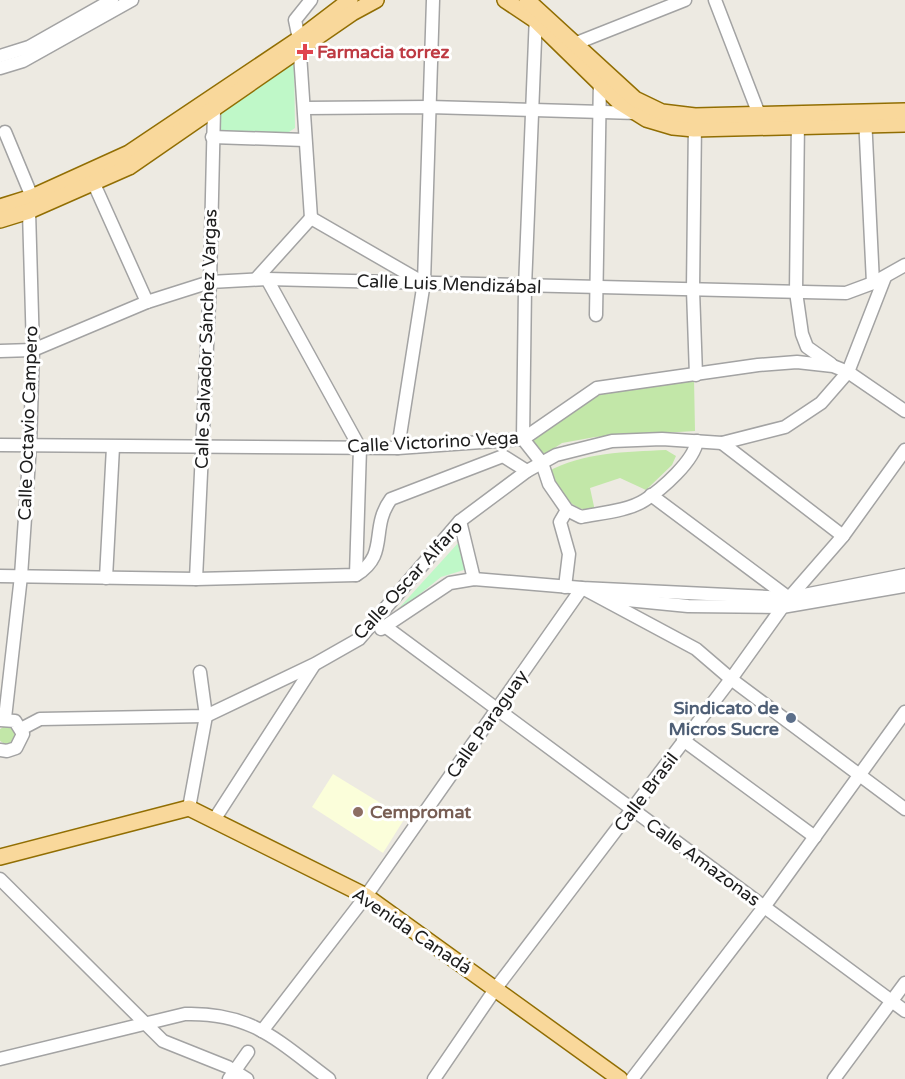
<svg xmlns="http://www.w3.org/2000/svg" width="905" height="1079" font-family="'Varela Round',sans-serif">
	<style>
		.education { fill: #fbfeda }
		.grass { fill: #c2e7a8 }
		.park { fill: #bff8c8 }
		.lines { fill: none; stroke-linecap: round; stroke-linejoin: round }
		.minor-casing { stroke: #a3a3a3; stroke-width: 15 }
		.major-casing { stroke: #916e03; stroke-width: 18 }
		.minor { stroke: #fff; stroke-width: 12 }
		.major { stroke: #f9d89b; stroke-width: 15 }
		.health-dot { fill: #e0444e; stroke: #fff; stroke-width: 2 }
		.service-dot { fill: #5c6f8a; stroke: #fff; stroke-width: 2 }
		.education-dot { fill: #8d6e63; stroke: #fff; stroke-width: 2 }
		.labels { text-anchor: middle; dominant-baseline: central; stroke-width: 6; stroke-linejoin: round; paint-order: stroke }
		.health-label { font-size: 18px; font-weight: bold; fill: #be3a42; stroke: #fff; text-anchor: start }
		.street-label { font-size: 18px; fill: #1c1c1c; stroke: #fff }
		.service-label { font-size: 18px; font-weight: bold; fill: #4e5e75; stroke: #fff; text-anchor: end }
		.education-label { font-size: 18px; font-weight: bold; fill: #785e54; stroke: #fff; text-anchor: start }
	</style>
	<rect width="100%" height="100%" fill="#edeae2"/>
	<!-- education -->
	<polygon class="education" points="333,774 405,818 383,853 312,807"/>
	<!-- grass -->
	<g class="grass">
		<polygon points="694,378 695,431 595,437 562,443 544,455 534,454 526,430 579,397"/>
		<path d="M666,450L676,456L672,465L646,490L620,478L590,488L595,511C569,511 560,491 547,472C583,452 626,452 666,450Z"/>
		<circle cx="7" cy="735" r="9"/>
	</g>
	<!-- park -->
	<g class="park">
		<polygon points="290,61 294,64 295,128 289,132 220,133 219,114 222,110"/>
		<polygon points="460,541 467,569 441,577 390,618"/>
	</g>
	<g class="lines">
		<defs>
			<g id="minor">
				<polyline points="311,0 295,20 299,39 311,218"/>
				<polyline points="715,0 762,122"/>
				<polyline points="569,46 685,0"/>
				<polyline points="0,56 29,47 112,0"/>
				<polyline points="0,68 23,61 132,0"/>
				<polyline points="305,108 429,107 637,113"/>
				<polyline points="865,117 873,283"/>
				<polyline points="798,119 796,292 802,334 807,347 831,364"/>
				<polyline points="695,122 693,290 696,375"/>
				<polyline points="212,137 305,140"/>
				<polyline points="90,175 147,302"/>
				<polyline points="311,218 422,282"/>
				<polyline points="256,279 311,218"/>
				<polyline points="267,279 360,448 356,575"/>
				<polyline points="596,315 600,79"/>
				<polyline points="0,351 33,350 147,302 210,282 267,279 846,293 873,283 905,265"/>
				<polyline points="523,439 525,287 536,15"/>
				<path d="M523,439L542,463L549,484L567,510L581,517C601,513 628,511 645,500C662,489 694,461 697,441"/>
				<polyline points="722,443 843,536"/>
				<polyline points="0,445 398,448 523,439 597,388 758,365 797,362 833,366 848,372 905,411"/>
				<polyline points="398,448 424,282 433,0"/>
				<polyline points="651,495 789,598"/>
				<polyline points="460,521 474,579"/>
				<path d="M0,576L196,579L356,575C390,554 369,529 391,499L503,456L527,471"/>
				<polyline points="106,578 113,447"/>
				<polyline points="196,579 210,282 214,110 210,104"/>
				<polyline points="565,587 569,554 560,522 567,510"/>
				<polyline points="586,590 696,649 731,679 905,809"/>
				<polyline points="604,595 617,599 688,606 782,607 905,586"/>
				<polyline points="386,627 905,1011"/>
				<polyline points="381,629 450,583 474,579 582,588 789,598 905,575"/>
				<polyline points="5,718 21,576 30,445 33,350 29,211 32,197 5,132"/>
				<polyline points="0,720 15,721 23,734 16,748 7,751 0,750"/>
				<polyline points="21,729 40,719 206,716 315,664 359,639 460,521 527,471 556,455 612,441 662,439 722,443 785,427 821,403 848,372 885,277"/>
				<polyline points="683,740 815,837"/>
				<polyline points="189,808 206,716 200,672"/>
				<polyline points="214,820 314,665"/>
				<polyline points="0,879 163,1041 228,1067 247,1079"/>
				<polyline points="262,1031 366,896 582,588"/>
				<path d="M0,1059L185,1014C252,1012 278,1041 329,1079"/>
				<polyline points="229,1079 248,1052"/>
				<polyline points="434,1079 496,988 731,679 789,598 843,536 905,450"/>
				<polyline points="632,1079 764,907 905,712"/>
				<polyline points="834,1079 905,983"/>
			</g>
			<g id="major">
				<polyline points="505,0 535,20 619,102 646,119 673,127 694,129 905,124"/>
				<polyline points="527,0 635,99 662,112 695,116 905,111"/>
				<polyline points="0,207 32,197 129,153 299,39 350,0"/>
				<polyline points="0,220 29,211 129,167 352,13 376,0"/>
				<polyline points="0,857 189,808 366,896 620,1079"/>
			</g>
		</defs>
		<!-- minor casing -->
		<use href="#minor" class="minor-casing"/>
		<!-- major casing -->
		<use href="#major" class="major-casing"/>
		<!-- minor -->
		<use href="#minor" class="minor"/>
		<!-- major -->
		<use href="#major" class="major"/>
	</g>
	<!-- markers -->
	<path class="health-dot" d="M302 43h6v6h6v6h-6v6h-6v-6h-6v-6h6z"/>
	<circle class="service-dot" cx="791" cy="718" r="6"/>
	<circle class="education-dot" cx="358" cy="812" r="6"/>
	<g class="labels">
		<!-- health labels -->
		<g class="health-label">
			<text x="317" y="52">Farmacia torrez</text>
		</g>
		<!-- street labels -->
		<g class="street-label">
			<text transform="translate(449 284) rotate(2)">Calle Luis Mendizábal</text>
			<text transform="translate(206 339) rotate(-88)">Calle Salvador Sánchez Vargas</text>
			<text transform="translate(28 423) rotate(-88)">Calle Octavio Campero</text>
			<text transform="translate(433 442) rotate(-3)">Calle Victorino Vega</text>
			<text transform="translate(408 580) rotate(-48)">Calle Oscar Alfaro</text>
			<text transform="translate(487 724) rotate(-55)">Calle Paraguay</text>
			<text transform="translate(646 792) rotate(-53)">Calle Brasil</text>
			<text transform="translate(703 862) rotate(36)">Calle Amazonas</text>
			<text transform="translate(412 931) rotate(34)">Avenida Canadá</text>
		</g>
		<!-- service labels -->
		<g class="service-label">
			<text x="779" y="708">Sindicato de<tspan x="779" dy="21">Micros Sucre</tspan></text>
		</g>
		<!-- education labels -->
		<g class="education-label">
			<text x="370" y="812">Cempromat</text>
		</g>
	</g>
</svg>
